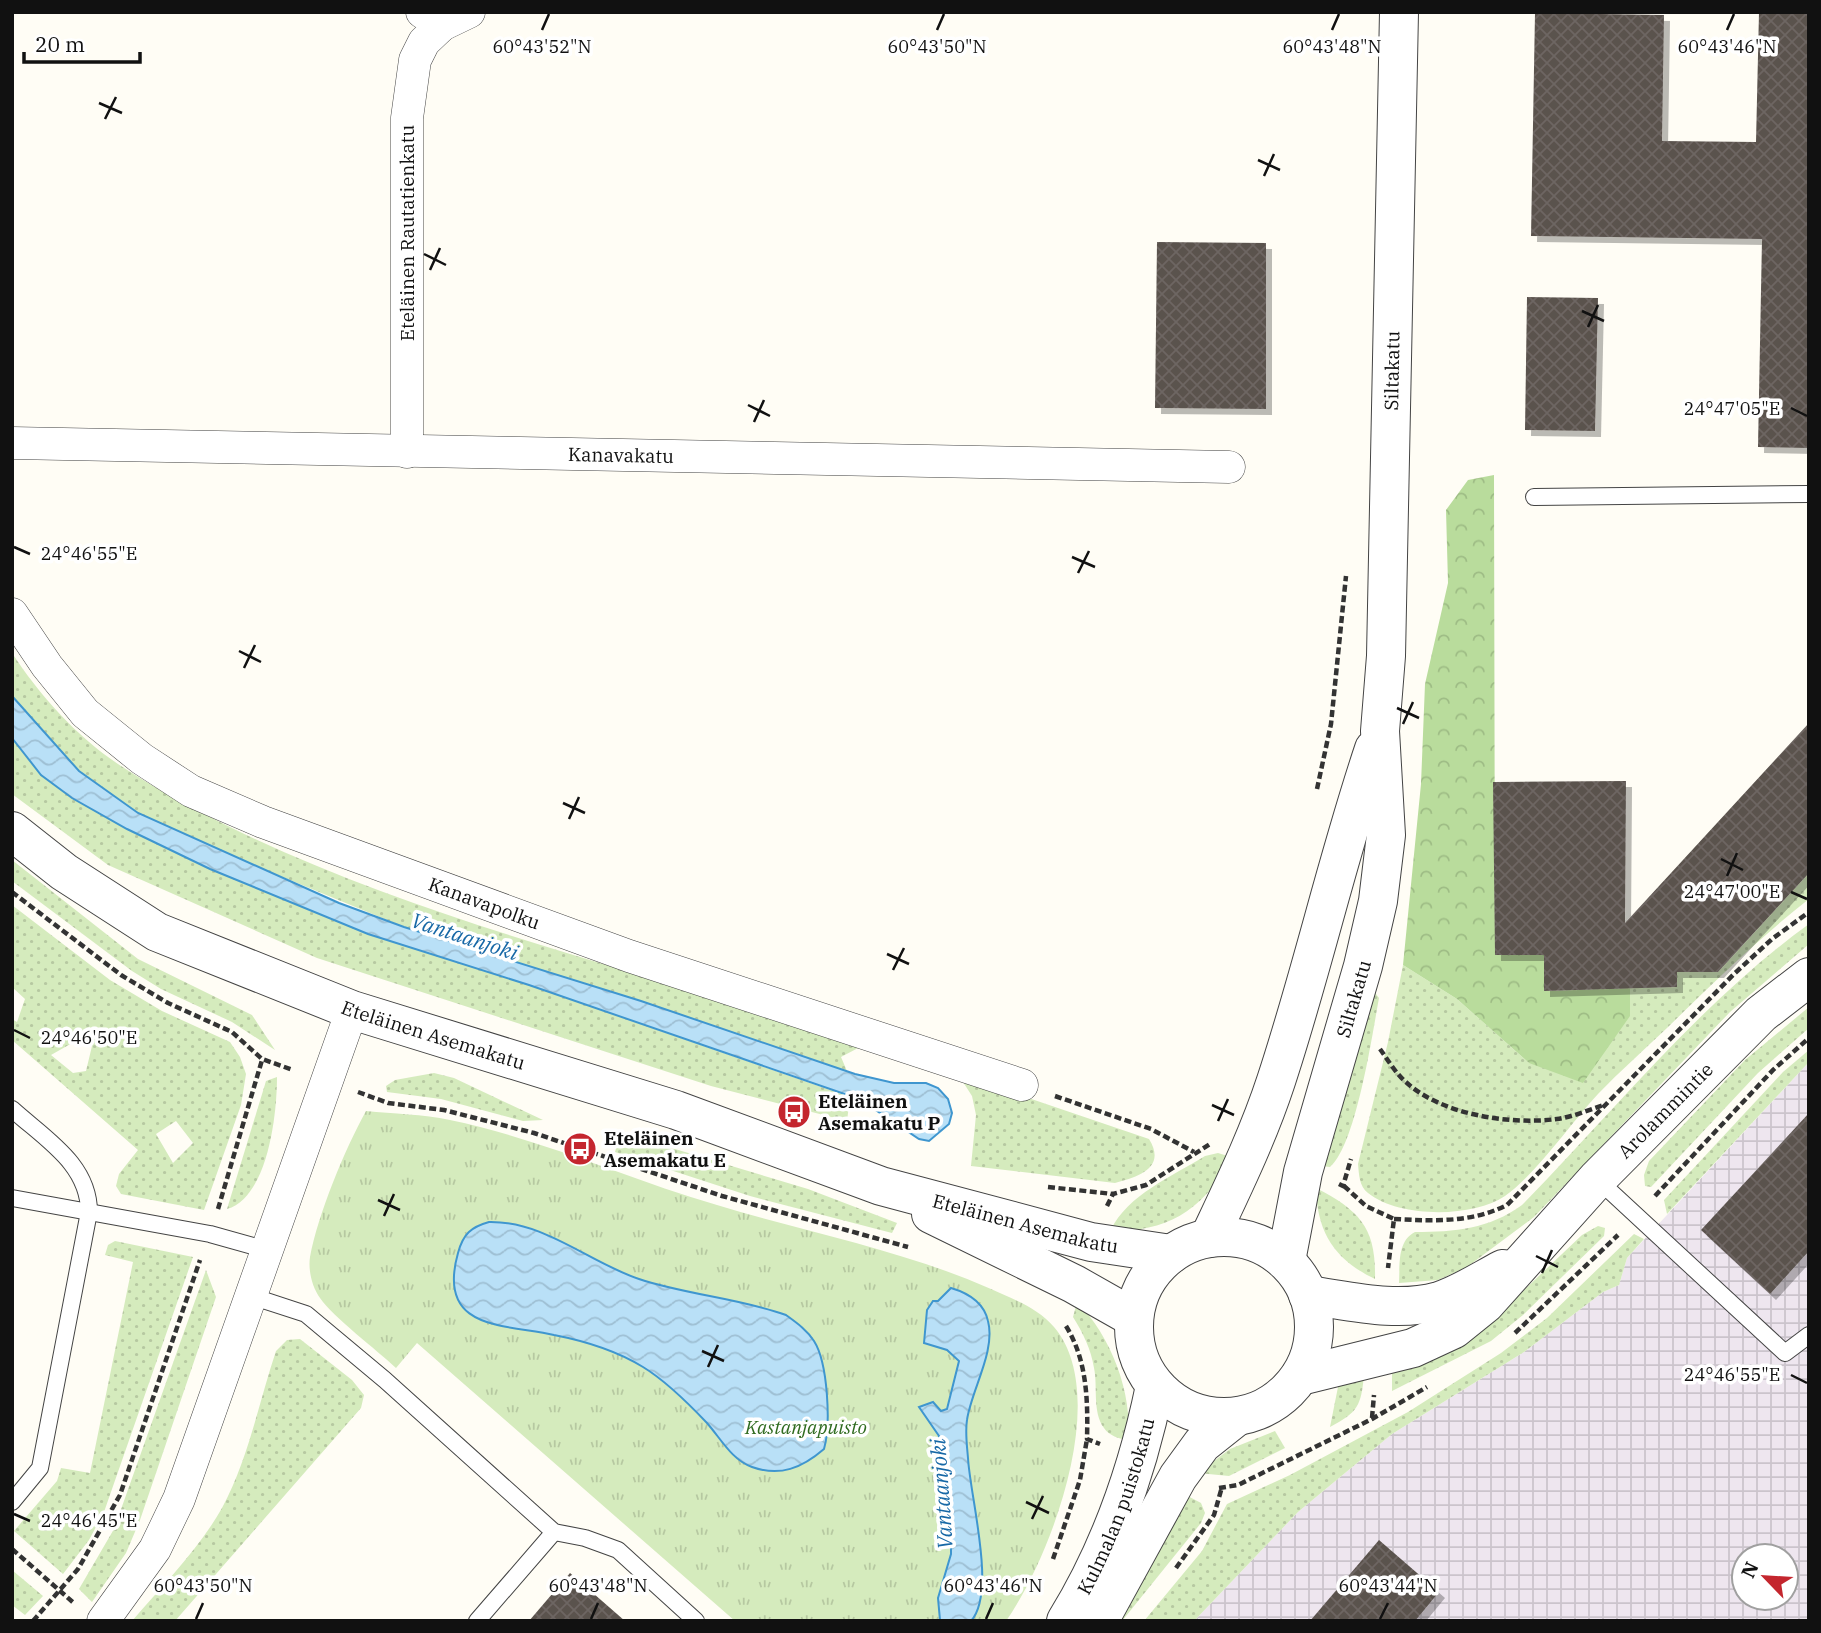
<svg xmlns="http://www.w3.org/2000/svg" width="1821" height="1633" font-family="'IBM Plex Serif',serif">
	<style>
		.industrial { fill: url(#industrial-grid); fill-rule: evenodd }
		.grass { fill: url(#grass-dots); fill-rule: evenodd }
		.forest { fill: url(#forest-crowns) }
		.park { fill: url(#park-tufts) }
		.water { fill: url(#water-waves); stroke: #3f96cf; stroke-width: 2 }
		.building { fill: url(#building-cross-hatch); filter: url(#shadow) }
		.lines { fill: none; stroke-linecap: round; stroke-linejoin: round }
		.service-casing { stroke: #444; stroke-width: 18 }
		.minor-casing { stroke: #444; stroke-width: 33 }
		.tertiary-casing { stroke: #444; stroke-width: 40 }
		.path { stroke: #333; stroke-width: 4.5; stroke-dasharray: 7 3.5; stroke-linecap: butt }
		.service { stroke: #fff; stroke-width: 16 }
		.minor { stroke: #fff; stroke-width: 32 }
		.tertiary { stroke: #fff; stroke-width: 38 }
		.ticks { fill: none; stroke: #111; stroke-width: 2.5 }
		.labels { text-anchor: middle; dominant-baseline: central; stroke-width: 7; stroke-linejoin: round; paint-order: stroke }
		.street-label { font-size: 19px; fill: #111; stroke: #fff }
		.poi-label { font-size: 19px; font-weight: bold; fill: #111; stroke: #fff; text-anchor: start }
		.park-label { font-size: 19px; font-style: italic; fill: #2f6b1f; stroke: #fff }
		.water-label { font-size: 21px; font-style: italic; fill: #1768a6; stroke: #fff }
		.ticks-label { font-size: 18px; text-anchor: middle; fill: #111; stroke: #fff; stroke-width: 7; stroke-linejoin: round; paint-order: stroke }
	</style>
	<defs>
		<pattern id="industrial-grid" width="8" height="8" patternUnits="userSpaceOnUse" patternTransform="scale(1.75)"><rect width="8" height="8" fill="#eee6ef"/><path d="M0 4h8M4 0v8" fill="none" stroke="#cbc4cc"/></pattern>
		<pattern id="grass-dots" width="8" height="8" patternUnits="userSpaceOnUse" patternTransform="scale(1.75)"><rect width="8" height="8" fill="#d5ebbd"/><path d="M2 2h.1M6 6h.1" fill="none" stroke="#b6c8a1" stroke-width="1.8" stroke-linecap="round"/></pattern>
		<pattern id="forest-crowns" width="20" height="18" patternUnits="userSpaceOnUse" patternTransform="scale(1.75)"><rect width="20" height="18" fill="#b9dc9c"/><path d="M2 6a3 3 0 1 1 6 0M12 15a3 3 0 1 1 6 0" fill="none" stroke="#9ebc85"/></pattern>
		<pattern id="park-tufts" width="24" height="20" patternUnits="userSpaceOnUse" patternTransform="scale(1.75)"><rect width="24" height="20" fill="#d5ebbd"/><path d="M3 7l-1-3M5 7V3M7 7l1-3M15 17l-1-3M17 17v-4M19 17l1-3" fill="none" stroke="#b6c8a1"/></pattern>
		<pattern id="water-waves" width="16" height="10" patternUnits="userSpaceOnUse" patternTransform="scale(1.75)"><rect width="16" height="10" fill="#b9e0f7"/><path d="M0 5q4-4 8 0t8 0" fill="none" stroke="#9ebfd3"/></pattern>
		<pattern id="building-cross-hatch" width="8" height="8" patternUnits="userSpaceOnUse" patternTransform="scale(1.75)"><rect width="8" height="8" fill="#5a524d"/><path d="M0 0l8 8M0 8l8-8" fill="none" stroke="#6d6662"/></pattern>
		<filter id="shadow"><feDropShadow dx="6" dy="6" stdDeviation="0" flood-color="#0004"/></filter>
	</defs>
	<rect width="100%" height="100%" fill="#fffdf5"/>
	<!-- industrial -->
	<path class="industrial" d="M1809,1062V1621H1194L1298,1512L1392,1434L1524,1352L1603,1292L1619,1285L1627,1258ZM1744,1556H1786V1598H1744Z"/>
	<!-- grass -->
	<g class="grass">
		<path d="M12,653C40,696 78,738 121,766C264,859 460,922 624,970C703,992 781,1021 860,1047L841,1057L847,1071L641,1001L404,927L202,844L138,813L79,771L12,696Z"/>
		<polygon points="12,738 41,775 368,934 529,985 850,1097 847,1121 711,1086 317,958 108,865 12,794"/>
		<polygon points="12,860 138,959 252,1015 275,1050 232,1022 161,989 132,971 12,881"/>
		<path d="M1809,873V899C1758,939 1713,983 1667,1028C1644,1050 1620,1071 1598,1094C1570,1124 1537,1173 1505,1196C1473,1218 1399,1218 1368,1193C1359,1186 1359,1174 1358,1164L1388,1042L1403,965L1457,999L1529,1063L1629,1016L1630,988L1677,987V972H1718Z"/>
		<path d="M12,905L110,980L162,1011L230,1042L240,1057L246,1074L241,1105L204,1210L121,1194L116,1186L119,1174L138,1150L12,1040V1019L17,1022L25,999L12,987ZM81,1038L92,1046L86,1071L73,1073L51,1055ZM176,1121L193,1143L173,1163L156,1134Z"/>
		<path d="M1809,924V944L1730,1012L1534,1217L1467,1267L1438,1280L1399,1283C1400,1265 1397,1241 1415,1232C1455,1232 1489,1229 1522,1205C1615,1110 1701,1002 1809,924Z"/>
		<path d="M1373,990L1379,998C1372,1036 1356,1145 1330,1167L1321,1166Z"/>
		<polygon points="1809,1007 1809,1028 1758,1073 1651,1187 1645,1186 1644,1175 1649,1161 1745,1060"/>
		<polygon points="1809,1050 1809,1062 1667,1214 1664,1200 1783,1072"/>
		<polygon points="434,1073 454,1078 543,1120 523,1121 441,1099 387,1092 386,1086 395,1080"/>
		<path d="M277,1077C277,1114 268,1197 227,1209L266,1081Z"/>
		<path d="M963,1082L1002,1089L1149,1139C1167,1168 1138,1177 1115,1183L971,1166L976,1115L972,1096Z"/>
		<polygon points="617,1145 675,1149 808,1189 897,1223 892,1233 750,1196 615,1152"/>
		<path d="M1218,1153L1231,1157C1207,1207 1167,1234 1111,1230C1127,1195 1173,1176 1205,1156Z"/>
		<path d="M1316,1188C1361,1211 1376,1229 1375,1279C1335,1260 1317,1233 1316,1188Z"/>
		<polygon points="1598,1226 1605,1228 1604,1236 1523,1315 1491,1341 1392,1391 1392,1372 1481,1331 1582,1235"/>
		<polygon points="1634,1234 1644,1239 1627,1258 1619,1285 1603,1292 1524,1352 1392,1434 1298,1512 1194,1621 1144,1621 1202,1551 1227,1504 1290,1475 1408,1412 1501,1353 1547,1318"/>
		<polygon points="115,1241 193,1257 104,1512 89,1540 63,1574 14,1531 57,1481 61,1468 90,1473 133,1262 105,1255 108,1245"/>
		<polygon points="206,1270 216,1297 140,1520 126,1553 92,1602 79,1589 114,1529"/>
		<path d="M1077,1302C1111,1336 1133,1393 1128,1441C1119,1438 1109,1436 1104,1428C1092,1412 1098,1386 1094,1368C1091,1349 1083,1333 1073,1317Z"/>
		<path d="M300,1339L352,1380L364,1395L361,1408L175,1621H132C163,1585 199,1549 222,1508C248,1460 259,1402 276,1351L287,1340Z"/>
		<path d="M1364,1375C1361,1406 1358,1412 1330,1427L1339,1382Z"/>
		<polygon points="1275,1431 1285,1448 1229,1476 1198,1473 1230,1449"/>
		<polygon points="1184,1494 1201,1503 1205,1513 1201,1523 1122,1621 1113,1621"/>
		<polygon points="12,1570 43,1596 25,1615 12,1605"/>
	</g>
	<!-- forest -->
	<polygon class="forest" points="1494,475 1495,954 1544,955 1544,991 1630,988 1630,1016 1583,1083 1529,1063 1457,999 1403,965 1421,784 1425,684 1448,583 1446,510 1468,480"/>
	<!-- park -->
	<path class="park" d="M366,1111C393,1114 423,1114 450,1120C542,1139 628,1179 717,1205C809,1233 903,1250 991,1289C1013,1299 1038,1308 1054,1327C1112,1395 1051,1557 1006,1621H735L417,1343L396,1368C377,1350 333,1317 320,1298C312,1287 308,1270 310,1257C318,1214 345,1149 366,1111Z"/>
	<!-- water -->
	<g class="water">
		<polygon points="12,696 79,771 138,813 339,903 404,927 641,1001 855,1074 894,1083 926,1083 938,1088 948,1099 952,1113 949,1124 929,1141 919,1139 859,1099 529,985 368,934 210,869 127,829 72,798 41,775 12,738"/>
		<path d="M489,1222C545,1221 588,1262 639,1279C687,1295 739,1298 786,1315C797,1323 807,1330 814,1341C828,1363 831,1425 824,1449C802,1468 780,1477 752,1467C732,1460 721,1439 707,1423C689,1404 666,1381 643,1367C617,1351 585,1341 554,1335C505,1324 436,1331 458,1253C463,1234 471,1227 489,1222Z"/>
		<path d="M951,1288C968,1293 984,1303 988,1321C996,1351 971,1391 967,1420C965,1432 967,1446 968,1458C970,1497 997,1592 971,1621L940,1620L938,1598L951,1554V1521L944,1499L941,1472L936,1465L939,1436L919,1407L933,1402L941,1411L947,1409L959,1361L947,1350L924,1343L927,1310L933,1301H938Z"/>
	</g>
	<!-- building -->
	<g class="building">
		<polygon points="1759,12 1809,12 1809,448 1758,447 1762,239 1531,236 1535,13 1664,15 1662,141 1756,142"/>
		<polygon points="1157,242 1266,243 1266,409 1155,408"/>
		<polygon points="1527,297 1598,298 1595,431 1525,430"/>
		<polygon points="1809,723 1809,873 1718,972 1677,972 1677,987 1544,991 1544,955 1495,955 1493,782 1626,781 1625,923"/>
		<polygon points="1809,1113 1809,1251 1770,1294 1701,1230"/>
		<polygon points="1379,1540 1439,1592 1415,1621 1310,1621"/>
		<polygon points="570,1573 625,1621 529,1621"/>
	</g>
	<g class="lines">
		<defs>
			<g id="service">
				<polyline points="1534,497 1809,494"/>
				<path d="M12,1109C45,1139 89,1164 89,1212L40,1468L12,1502"/>
				<polyline points="1597,1179 1785,1353 1809,1335"/>
				<polyline points="12,1198 210,1234 267,1250"/>
				<polyline points="251,1296 306,1314 385,1380 554,1532 585,1538 618,1550 696,1621"/>
				<polyline points="477,1621 554,1532"/>
			</g>
			<g id="minor">
				<polyline points="422,12 442,25 469,12"/>
				<path id="s1" d="M12,443L1229,467"/>
				<polyline points="407,452 407,118 415,60 424,42 442,25"/>
				<path id="s2" d="M12,614L47,666L85,713L142,759L191,791L263,822L629,956L1022,1085"/>
				<polyline points="103,1621 155,1549 179,1499 352,1010"/>
			</g>
			<g id="tertiary">
				<path id="s3" d="M12,831L64,872L157,932L352,1010L676,1110L881,1186L1091,1242L1171,1254"/>
				<polyline points="931,1214 1074,1284 1134,1318"/>
				<circle cx="1224" cy="1327" r="90"/>
				<path d="M1209,1238C1233,1187 1258,1136 1276,1081C1312,972 1337,859 1374,749"/>
				<path id="s4" d="M1286,1261L1303,1172L1363,966L1378,901L1386,835L1380,731L1386,656L1399,12"/>
				<path d="M1308,1295C1351,1301 1396,1313 1439,1301C1461,1294 1482,1280 1503,1269"/>
				<path id="s5" d="M1300,1376L1413,1348L1454,1329L1485,1304L1597,1179L1761,1014L1809,977"/>
				<path id="s6" d="M1066,1621C1111,1548 1138,1469 1155,1386"/>
				<polyline points="1099,1621 1178,1477 1202,1444 1236,1417"/>
			</g>
		</defs>
		<!-- service casing -->
		<use href="#service" class="service-casing"/>
		<!-- minor casing -->
		<use href="#minor" class="minor-casing"/>
		<!-- tertiary casing -->
		<use href="#tertiary" class="tertiary-casing"/>
		<!-- path -->
		<g class="path">
			<polyline points="1317,789 1331,724 1346,576"/>
			<polyline points="12,892 121,975 168,1003 232,1032 262,1059 293,1070"/>
			<path d="M1380,1049C1388,1060 1396,1074 1407,1083C1443,1115 1510,1125 1557,1119C1572,1117 1589,1110 1604,1105"/>
			<polyline points="358,1092 388,1103 444,1110 534,1133 722,1196 908,1247"/>
			<polyline points="1055,1096 1151,1129 1194,1152"/>
			<polyline points="1339,1184 1343,1186 1351,1159"/>
			<polyline points="1344,1186 1366,1206 1394,1219 1388,1268"/>
			<polyline points="1048,1187 1113,1194"/>
			<polyline points="1655,1196 1773,1070 1809,1038"/>
			<polyline points="1107,1206 1113,1194 1146,1185 1210,1144"/>
			<polyline points="218,1209 262,1060"/>
			<path d="M1394,1219C1434,1221 1471,1223 1507,1205L1734,974L1772,939L1809,912"/>
			<path d="M1066,1326C1087,1360 1088,1400 1087,1439L1100,1444"/>
			<polyline points="1515,1333 1618,1235"/>
			<polyline points="1372,1418 1374,1395"/>
			<polyline points="1219,1488 1238,1485 1372,1419 1427,1387"/>
			<polyline points="12,1549 75,1604"/>
			<polyline points="1053,1559 1080,1480 1087,1439"/>
			<polyline points="1176,1568 1214,1515 1222,1487"/>
			<polyline points="33,1621 78,1569 120,1495 200,1260"/>
		</g>
		<!-- service -->
		<use href="#service" class="service"/>
		<!-- minor -->
		<use href="#minor" class="minor"/>
		<!-- tertiary -->
		<use href="#tertiary" class="tertiary"/>
	</g>
	<!-- ticks -->
	<path class="ticks" d="M542,30L549,14M937,30L944,14M1332,30L1339,14M1727,30L1734,14M99,103L122,113M105,119L116,97M1258,160L1280,170M1264,176L1274,154M424,254L446,265M430,270L440,248M1582,311L1604,321M1588,327L1598,305M748,405L770,416M1791,408L1807,416M754,422L764,400M14,547L30,554M1072,557L1095,567M1078,573L1089,551M239,651L261,662M244,668L255,645M1397,708L1419,718M1403,724L1413,702M563,803L585,813M569,819L579,797M1721,859L1743,870M1727,876L1737,853M1791,892L1807,899M887,954L909,964M893,970L904,948M14,1030L30,1038M1212,1105L1234,1115M1218,1121L1228,1099M378,1200L400,1210M384,1216L394,1194M1536,1256L1558,1267M1542,1273L1552,1250M702,1351L724,1361M708,1367L718,1345M1791,1375L1807,1383M1026,1502L1049,1513M14,1514L30,1521M1032,1519L1043,1496M196,1619L203,1603M591,1619L598,1603M986,1619L993,1603M1380,1619L1388,1603"/>
	<!-- icons -->
	<defs>
		<symbol id="bus-disc" viewBox="-11 -11 22 22"><circle r="9.5" fill="#c4262e" stroke="#fff"/><path d="M-5-6H5V4H4V6H2V4H-2V6H-4V4H-5ZM-3.5-4V0h7V-4ZM-3.5 1.2v1.5H-2V1.2ZM2 1.2v1.5H3.5V1.2Z" fill="#fff"/></symbol>
	</defs>
	<g fill-rule="evenodd">
		<use href="#bus-disc" x="775" y="1093" width="38" height="38"/>
		<use href="#bus-disc" x="561" y="1130" width="38" height="38"/>
	</g>
	<g class="labels">
		<!-- street labels -->
		<g class="street-label">
			<text transform="translate(407 233) rotate(-90)">Eteläinen Rautatienkatu</text>
			<text stroke="none"><textPath href="#s4" startOffset="903">Siltakatu</textPath></text>
			<text stroke="none"><textPath href="#s1" startOffset="609">Kanavakatu</textPath></text>
			<text stroke="none"><textPath href="#s2" startOffset="569">Kanavapolku</textPath></text>
			<text stroke="none"><textPath href="#s4" startOffset="271">Siltakatu</textPath></text>
			<text stroke="none"><textPath href="#s3" startOffset="472">Eteläinen Asemakatu</textPath></text>
			<text stroke="none"><textPath href="#s5" startOffset="466">Arolammintie</textPath></text>
			<text stroke="none"><textPath href="#s3" startOffset="1094">Eteläinen Asemakatu</textPath></text>
			<text stroke="none"><textPath href="#s6" startOffset="126">Kulmalan puistokatu</textPath></text>
		</g>
		<!-- poi labels -->
		<g class="poi-label">
			<text x="818" y="1101">Eteläinen<tspan x="818" dy="22">Asemakatu P</tspan></text>
			<text x="604" y="1138">Eteläinen<tspan x="604" dy="22">Asemakatu E</tspan></text>
		</g>
		<!-- park labels -->
		<g class="park-label">
			<text x="806" y="1427">Kastanjapuisto</text>
		</g>
		<!-- water labels -->
		<g class="water-label">
			<text transform="translate(465 936) rotate(18)">Vantaanjoki</text>
			<text transform="translate(941 1494) rotate(-94)">Vantaanjoki</text>
		</g>
	</g>
	<g class="ticks-label">
		<text x="542" y="53">60°43'52"N</text>
		<text x="937" y="53">60°43'50"N</text>
		<text x="1332" y="53">60°43'48"N</text>
		<text x="1727" y="53">60°43'46"N</text>
		<text x="1732" y="415">24°47'05"E</text>
		<text x="89" y="560">24°46'55"E</text>
		<text x="1732" y="898">24°47'00"E</text>
		<text x="89" y="1044">24°46'50"E</text>
		<text x="1732" y="1381">24°46'55"E</text>
		<text x="89" y="1527">24°46'45"E</text>
		<text x="203" y="1592">60°43'50"N</text>
		<text x="598" y="1592">60°43'48"N</text>
		<text x="993" y="1592">60°43'46"N</text>
		<text x="1388" y="1592">60°43'44"N</text>
	</g>
	<!-- border -->
	<rect width="1821" height="1633" fill="none" stroke="#111111" stroke-width="28"/>
	<!-- north arrow -->
	<g transform="translate(1765 1577) rotate(295)"><circle r="33" fill="#ffffff" stroke="#a0a0a0" stroke-width="2"/>
	<path d="M0-5L12 26L0 18L-12 26Z" fill="#c4262e"/>
	<text y="-10" font-size="19" font-weight="bold" text-anchor="middle" fill="#111111">N</text>
	</g>
	<!-- scale -->
	<path d="M24 52v10h116v-10" fill="none" stroke="#111111" stroke-width="3.5"/>
	<text x="35" y="52" font-size="21" fill="#111111" stroke="#ffffff" stroke-width="5" paint-order="stroke">20 m</text>
</svg>
